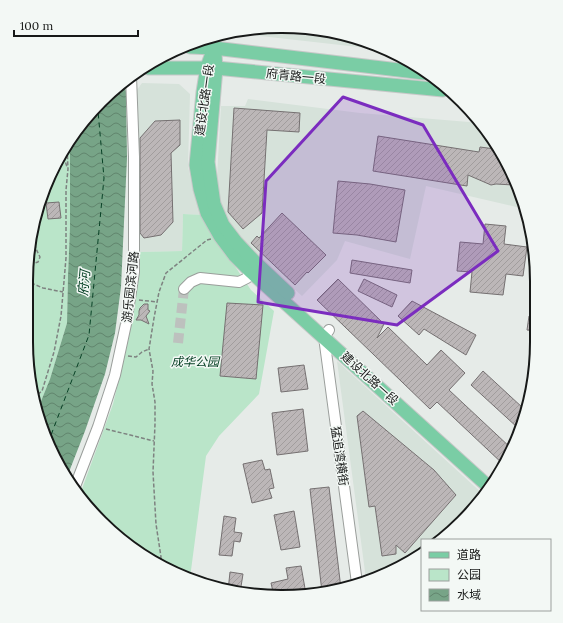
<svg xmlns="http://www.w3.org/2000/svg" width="563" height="623" font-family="Lora,'Noto Sans SC',serif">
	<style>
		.built { fill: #d6e2da }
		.park { fill: #bae5c9 }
		.water { fill: url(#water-waves) }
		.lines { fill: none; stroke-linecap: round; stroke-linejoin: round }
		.ferry { stroke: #074125; stroke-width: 1; stroke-dasharray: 5 4; stroke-linecap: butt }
		.building { fill: url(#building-hatch); stroke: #757071 }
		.minor-tunnel { stroke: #bdc1be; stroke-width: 10; stroke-dasharray: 10 5; stroke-linecap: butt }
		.minor-casing { stroke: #9a9e9b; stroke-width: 12 }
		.major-casing { stroke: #c7c8c8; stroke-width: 15 }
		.path { stroke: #7e8280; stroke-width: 1.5; stroke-dasharray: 4 2; stroke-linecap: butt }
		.minor { stroke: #fff; stroke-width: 10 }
		.major { stroke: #7acda5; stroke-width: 13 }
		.marked { fill: #7b2cbf; fill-opacity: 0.2; stroke: #7b2cbf; stroke-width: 3; stroke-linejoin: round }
		.labels { text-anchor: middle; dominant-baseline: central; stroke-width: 3; stroke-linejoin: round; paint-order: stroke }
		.street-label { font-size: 12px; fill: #171918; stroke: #f3f8f5 }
		.park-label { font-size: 12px; font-style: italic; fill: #023d21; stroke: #f3f8f5 }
		.water-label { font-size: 13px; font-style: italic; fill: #074125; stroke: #f3f8f5 }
		.rim { fill: none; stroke: #171918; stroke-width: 2 }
	</style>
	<defs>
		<pattern id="water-waves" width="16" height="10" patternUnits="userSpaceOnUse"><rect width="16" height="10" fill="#77a487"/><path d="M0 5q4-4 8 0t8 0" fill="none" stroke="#61856d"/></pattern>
		<pattern id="building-hatch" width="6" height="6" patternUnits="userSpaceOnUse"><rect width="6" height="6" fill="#bcb7b8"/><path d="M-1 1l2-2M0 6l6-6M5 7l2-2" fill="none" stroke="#a19d9d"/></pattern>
	</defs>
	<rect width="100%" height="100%" fill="#e6ebe8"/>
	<!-- built -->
	<g class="built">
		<polygon points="315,28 376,49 235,33"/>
		<polygon points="142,83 179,84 190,94 188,166 193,191 204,215 183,214 182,251 139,252 134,94"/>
		<polygon points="248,99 360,113 481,123 484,126 525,209 426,186 410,259 345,241 337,260 302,296 242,241 226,219 216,195 221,106 245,106"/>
		<polygon points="337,361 485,496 441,540 422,540 422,552 366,579"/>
	</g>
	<!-- park -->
	<g class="park">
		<polygon points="70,143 70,227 68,276 67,323 50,379 37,411 31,392 31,232 60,154"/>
		<polygon points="183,214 204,215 228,256 251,290 274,311 259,394 219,436 206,456 190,578 169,571 126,544 79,497 113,404 128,342 134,300 139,252 182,251"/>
	</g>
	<!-- water -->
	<polygon class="water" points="124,81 126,92 127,158 121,287 115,333 105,374 85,431 67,477 52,454 37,411 50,379 67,323 68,276 70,227 70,143"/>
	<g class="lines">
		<!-- ferry -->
		<polyline class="ferry" points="48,443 89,335 104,178 98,111"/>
	</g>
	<!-- building -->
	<g class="building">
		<polygon points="234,108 300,113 299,132 267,130 262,213 243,229 228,212"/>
		<polygon points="180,120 180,145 171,153 173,222 161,235 144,238 140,233 140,138 155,121"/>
		<polygon points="378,136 479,152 480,147 495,149 513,185 496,184 491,185 468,175 467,186 373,171"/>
		<polygon points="338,181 370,184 405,190 396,242 357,235 333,233"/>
		<polygon points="59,202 61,218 48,219 46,203"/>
		<polygon points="282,213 326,255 308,273 307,272 295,285 251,243 257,236 259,238"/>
		<polygon points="485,224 506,226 504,244 527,247 523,276 506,274 503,295 470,292 472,272 457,271 460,242 483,244"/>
		<polygon points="352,260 412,270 410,283 350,273"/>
		<polygon points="338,279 384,324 377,338 388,327 427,365 441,350 465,373 449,390 512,449 511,454 504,465 437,402 430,409 317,300"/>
		<polygon points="364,279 397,295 392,307 358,291"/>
		<polygon points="412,301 476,335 466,355 424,329 419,335 398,316"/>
		<polygon points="227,303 263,305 256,379 220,376"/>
		<polygon points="144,304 148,304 148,310 150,311 146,316 149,324 141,320 136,320 139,315 139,311 140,308"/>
		<polygon points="529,316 536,317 536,331 527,330"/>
		<polygon points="304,365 308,389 281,392 278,368"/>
		<polygon points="483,371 523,408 518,428 471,385"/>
		<polygon points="303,409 308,451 277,455 272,413"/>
		<polygon points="363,411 434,470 456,495 405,553 396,545 396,554 382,556 375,506 369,507 357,416"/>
		<polygon points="262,460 265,470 270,469 274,488 269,489 272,498 252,503 243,464"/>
		<polygon points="329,487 341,589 322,592 310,489"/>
		<polygon points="294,511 300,547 281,550 274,515"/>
		<polygon points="224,516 236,518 234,532 242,533 240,542 234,541 232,556 219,555"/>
		<polygon points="301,566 306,594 282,597 274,596 271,583 288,579 286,568"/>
		<polygon points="230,572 243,574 240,593 228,591"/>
	</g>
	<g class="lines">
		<!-- minor-tunnel -->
		<polyline class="minor-tunnel" points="178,343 184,289"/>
		<defs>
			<g id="minor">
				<polyline points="214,48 214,35"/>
				<polyline points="184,289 191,282 200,278 239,282 247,278 250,271"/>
				<polyline points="329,330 324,337 357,583"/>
				<polyline points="74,489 98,427 115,375 126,324 134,272 134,157 131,76"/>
			</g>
			<g id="major">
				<polyline points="190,47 214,48 424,73"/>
				<polyline points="214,48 207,67 203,92 196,165 200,189 207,213 220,236 235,256 250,271 490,488"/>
				<polyline points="215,54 216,68 208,162 214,204 223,225 236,242 254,261 288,293"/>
				<polyline points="148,68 216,68 443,90"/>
			</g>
		</defs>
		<!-- minor casing -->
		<use href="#minor" class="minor-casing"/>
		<!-- major casing -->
		<use href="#major" class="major-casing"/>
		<!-- path -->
		<g class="path">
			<polyline points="62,151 67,167"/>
			<polyline points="48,192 53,174"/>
			<path d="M31,262L32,264L38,262L40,257C35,247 33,243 36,232"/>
			<polyline points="31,283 43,288 63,292"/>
			<polyline points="139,300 157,302"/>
			<path d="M31,340C34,349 34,356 31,364"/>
			<polyline points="128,356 136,357 142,352 149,349"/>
			<polyline points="33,398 42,391 54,352 61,316 66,258 66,190 68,169 67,146"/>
			<polyline points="106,429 154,441"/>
			<polyline points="160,565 161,557 156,524 153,472 155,424 155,402 152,384 153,371 149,349 154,318 159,292 166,273 207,240 211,239"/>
		</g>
		<!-- minor -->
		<use href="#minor" class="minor"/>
		<!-- major -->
		<use href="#major" class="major"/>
	</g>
	<!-- marked area -->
	<path class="marked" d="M343,97L423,125L498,251L397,325L258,302L266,181Z"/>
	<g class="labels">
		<!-- street labels -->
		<g class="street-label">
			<text transform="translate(296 76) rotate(6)">府青路一段</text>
			<text transform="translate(204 100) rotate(-82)">建设北路一段</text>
			<text transform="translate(130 287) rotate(-84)">游乐园滨河路</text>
			<text transform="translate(370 378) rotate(42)">建设北路一段</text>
			<text transform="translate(340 456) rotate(82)">猛追湾横街</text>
		</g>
		<!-- park labels -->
		<g class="park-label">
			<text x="195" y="361">成华公园</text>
		</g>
		<!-- water labels -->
		<g class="water-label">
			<text transform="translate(84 283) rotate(-85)">府河</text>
		</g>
	</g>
	<!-- crop -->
	<path d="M0 0H563V623H0ZM281 33H282A248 248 0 0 1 530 281V342A248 248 0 0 1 282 590H281A248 248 0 0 1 33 342V281A248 248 0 0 1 281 33Z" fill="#f3f8f5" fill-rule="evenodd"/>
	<path class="rim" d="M281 33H282A248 248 0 0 1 530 281V342A248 248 0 0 1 282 590H281A248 248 0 0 1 33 342V281A248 248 0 0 1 281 33Z"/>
	<!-- legend -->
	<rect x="421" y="539" width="130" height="72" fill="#f3f8f5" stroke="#9b9f9d"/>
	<rect x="429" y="552" width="20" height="6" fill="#7acda5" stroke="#9b9f9d"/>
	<text x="457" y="559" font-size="12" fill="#171918">道路</text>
	<rect x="429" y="569" width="20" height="12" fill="#bae5c9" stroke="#9b9f9d"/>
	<text x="457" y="579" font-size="12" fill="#171918">公园</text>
	<rect x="429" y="589" width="20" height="12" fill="url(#water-waves)" stroke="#9b9f9d"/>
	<text x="457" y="599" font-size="12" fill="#171918">水域</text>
	<!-- scale -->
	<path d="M14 30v6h124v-6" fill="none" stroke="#171918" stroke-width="2"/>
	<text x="20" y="30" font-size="12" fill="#171918" stroke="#f3f8f5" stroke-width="3" paint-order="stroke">100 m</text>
</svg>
